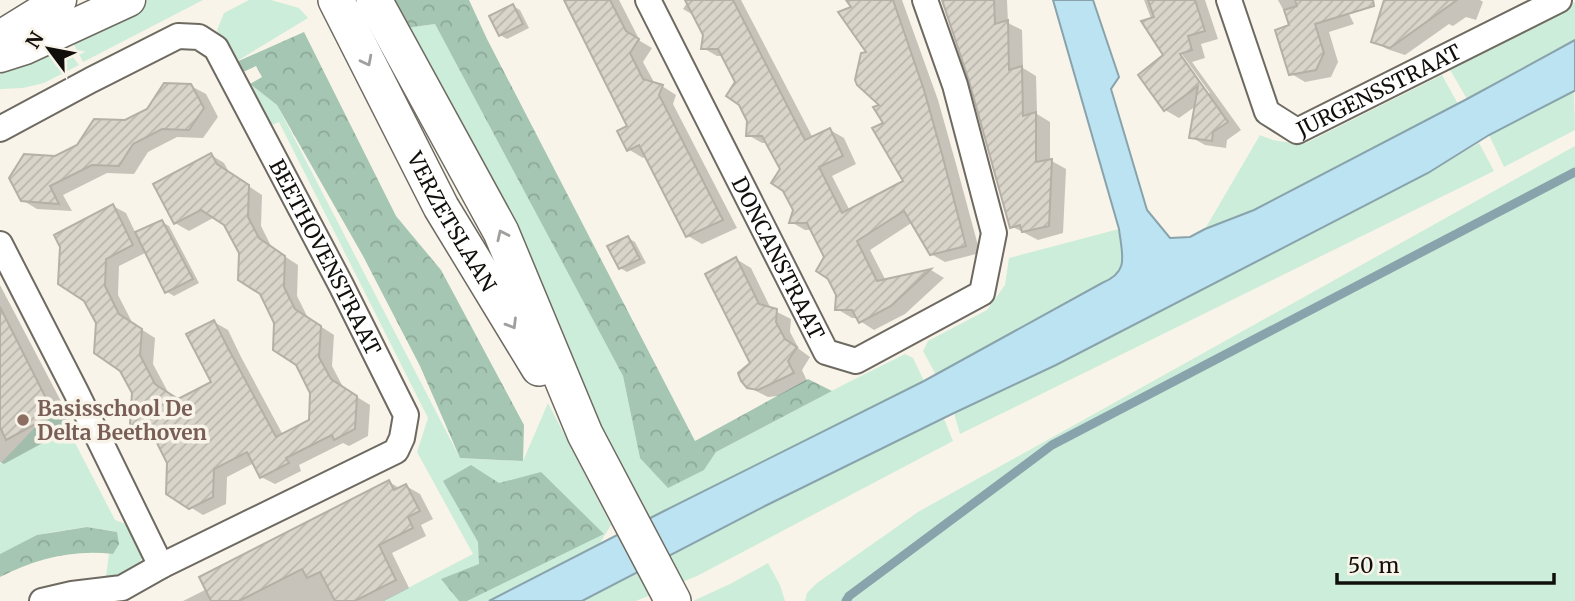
<svg xmlns="http://www.w3.org/2000/svg" width="1575" height="601" font-family="Merriweather,serif">
	<style>
		.green { fill: #ccedd9 }
		.forest { fill: url(#forest-crowns) }
		.water { fill: #bce3f1; stroke: #89a3ac; stroke-width: 2 }
		.shadow { fill: #0003; fill-rule: evenodd }
		.lines { fill: none; stroke-linecap: round; stroke-linejoin: round }
		.stream { stroke: #89a3ac; stroke-width: 9 }
		.building { fill: url(#building-hatch); stroke: #b5b0a6; stroke-width: 2 }
		.minor-casing { stroke: #6e6a61; stroke-width: 28 }
		.tertiary-casing { stroke: #6e6a61; stroke-width: 35 }
		.secondary-casing { stroke: #6e6a61; stroke-width: 38 }
		.minor { stroke: #fff; stroke-width: 24 }
		.tertiary { stroke: #fff; stroke-width: 32 }
		.secondary { stroke: #fff; stroke-width: 35 }
		.oneway { stroke: #a09f9e }
		.education-dot { fill: #8d6e63; stroke: #f9f4e9; stroke-width: 2.5 }
		.labels { text-anchor: middle; dominant-baseline: central; stroke-width: 7; stroke-linejoin: round; paint-order: stroke }
		.street-label { font-size: 21px; fill: #110f0c; stroke: #f9f4e9 }
		.education-label { font-size: 21px; font-weight: bold; fill: #785e54; stroke: #f9f4e9; text-anchor: start }
	</style>
	<defs>
		<pattern id="forest-crowns" width="20" height="18" patternUnits="userSpaceOnUse" patternTransform="scale(1.75)"><rect width="20" height="18" fill="#a5c6b2"/><path d="M2 6a3 3 0 1 1 6 0M12 15a3 3 0 1 1 6 0" fill="none" stroke="#8da998"/></pattern>
		<pattern id="building-hatch" width="6" height="6" patternUnits="userSpaceOnUse" patternTransform="scale(1.75)"><rect width="6" height="6" fill="#dad5cb"/><path d="M-1 1l2-2M0 6l6-6M5 7l2-2" fill="none" stroke="#bab6ad"/></pattern>
	</defs>
	<rect width="100%" height="100%" fill="#f9f4e9"/>
	<!-- green -->
	<g class="green">
		<polygon points="148,0 203,0 83,62 69,35"/>
		<polygon points="249,0 271,0 299,8 308,18 234,63 217,30 224,13"/>
		<polygon points="1575,2 1575,40 1467,99 1449,68"/>
		<polygon points="435,24 623,376 640,458 704,470 716,452 845,384 905,354 913,358 924,381 664,511 645,523 406,28"/>
		<polygon points="59,39 79,65 44,83 23,88 0,89 0,66"/>
		<path d="M1442,75L1458,104L1254,210L1205,229L1260,135C1274,142 1290,143 1306,143Z"/>
		<polygon points="249,81 250,84 277,105 460,458 523,461 548,403 611,525 600,543 489,601 383,601 473,554 417,452 428,418 279,122 267,127 246,82"/>
		<polygon points="1574,90 1575,130 1504,167 1489,135"/>
		<polygon points="1479,143 1494,171 960,434 954,413 1056,365 1428,173"/>
		<polygon points="1575,146 1575,601 805,601 807,593 817,583 918,512"/>
		<path d="M1119,229C1122,255 1130,272 1102,283L936,375L923,351L928,341L987,310L1005,285L1009,258Z"/>
		<polygon points="59,412 115,520 134,527 143,545 142,558 133,574 122,579 106,576 109,554 113,554 117,532 87,527 53,532 38,535 0,554 0,464 42,420"/>
		<polygon points="944,419 953,441 697,576 636,601 582,601 765,506"/>
		<polygon points="768,563 780,585 785,601 693,601 730,584"/>
	</g>
	<!-- forest -->
	<g class="forest">
		<polygon points="391,0 469,0 487,39 695,441 808,379 832,391 716,452 704,470 668,488 640,458 623,376 435,24 406,28"/>
		<polygon points="304,32 396,216 441,270 524,425 523,461 460,458 420,366 363,256 277,105 250,84 262,77 256,66 241,73 234,63"/>
		<polygon points="471,465 499,483 541,472 604,534 467,601 459,601 441,579 479,564 478,542 443,481"/>
		<path d="M87,527L117,532L119,544L113,554C73,549 35,559 0,577V554L37,535Z"/>
	</g>
	<!-- water -->
	<path class="water" d="M1053,0H1093L1119,77L1111,89L1147,210L1170,238L1190,237L1205,229L1254,210L1467,99L1575,40V91H1574L1489,135L1428,173L1056,365L954,413L765,506L582,601H489L664,511L924,381L1102,283C1130,272 1122,255 1119,229Z"/>
	<!-- shadow -->
	<g class="shadow">
		<polygon points="565,0 619,0 640,41 652,48 643,62 655,84 662,86 676,95 673,104 737,228 702,244 688,236 646,156 643,158 628,149 629,127"/>
		<polygon points="689,0 741,0 813,138 830,130 844,138 856,164 832,176 850,211 906,181 885,124 869,52 854,8 848,0 902,0 938,100 956,164 980,253 945,262 931,254 913,222 870,250 886,281 931,270 944,278 905,314 874,330 860,321 858,318 852,318 837,309 838,294 826,257 813,230 805,230 791,222 795,210 782,169 768,143 762,143 748,135 749,120 737,82 723,56 717,56 703,48 705,35 695,16 683,9"/>
		<polygon points="944,0 1007,0 1008,23 1022,30 1023,68 1036,76 1037,114 1050,122 1050,160 1066,169 1063,233 1038,240 1011,226 971,81"/>
		<path d="M1144,0H1205L1218,39L1201,44L1205,58L1192,62L1241,130L1227,140L1226,148L1205,145L1191,137L1196,106L1179,118L1165,110V55ZM1176,46L1210,93H1205L1173,48Z"/>
		<polygon points="1278,0 1342,0 1354,24 1329,32 1338,62 1331,77 1305,82 1290,73 1292,26"/>
		<polygon points="1386,0 1480,0 1483,2 1476,20 1466,17 1453,26 1449,24 1405,55 1387,49 1373,41"/>
		<polygon points="513,6 520,10 529,28 507,39 500,35"/>
		<polygon points="191,86 206,94 218,117 203,138 177,137 148,152 134,174 107,173 63,195 72,211 37,209 22,200 55,158 126,122"/>
		<polygon points="211,155 224,163 230,174 262,195 261,226 272,248 298,265 297,296 308,318 334,335 332,366 344,389 370,405 368,436 349,446 343,443 299,465 301,471 275,484 261,477 254,463 227,477 226,504 203,515 190,507 169,462 97,322 113,206 126,213 136,234 162,222 169,226 199,283 174,296 167,292 147,252 119,266 118,295 133,324 155,338 153,364 169,394 179,401 213,383 214,322 228,330 241,357 283,435 311,421 312,393 225,223 215,217 189,231 175,223"/>
		<polygon points="628,238 635,242 646,263 627,272 620,268"/>
		<polygon points="736,259 751,268 771,309 791,319 790,332 799,349 810,357 802,370 807,381 778,396 768,397 748,387 752,364"/>
		<polygon points="0,285 74,426 4,464 0,462"/>
		<polygon points="389,482 401,489 406,486 420,494 433,519 421,525 426,536 392,553 409,588 384,601 183,601 207,589"/>
	</g>
	<g class="lines">
		<!-- stream -->
		<polyline class="stream" points="846,601 849,596 1052,445 1575,172"/>
	</g>
	<!-- building -->
	<g class="building">
		<polygon points="564,0 610,0 626,31 639,39 630,53 643,79 663,85 659,95 723,220 686,237 639,145 627,151 617,131 627,126"/>
		<polygon points="685,0 733,0 805,140 830,128 843,156 819,167 842,213 903,181 872,128 883,123 873,107 879,105 857,85 855,80 861,53 866,52 838,12 851,7 846,0 893,0 924,90 942,154 966,246 930,255 904,211 857,241 877,281 931,269 891,306 859,323 852,310 835,310 836,295 828,279 816,271 824,257 807,223 789,223 793,210 783,191 771,183 780,169 762,136 746,136 747,121 739,105 726,96 735,82 718,49 701,49 703,35"/>
		<polygon points="942,0 994,0 995,24 1008,20 1009,70 1022,66 1023,116 1036,112 1036,162 1052,159 1049,226 1022,232 1020,225 1010,228 969,81"/>
		<polygon points="1148,0 1195,0 1205,31 1188,36 1192,50 1180,54 1228,122 1213,132 1212,141 1189,138 1198,86 1164,111 1138,75 1163,55 1141,21 1154,17"/>
		<polygon points="1295,0 1373,0 1374,6 1315,24 1324,53 1316,70 1289,75 1275,30 1289,25 1284,10 1297,6"/>
		<polygon points="1384,0 1457,0 1390,48 1371,42"/>
		<polygon points="513,4 523,24 499,36 489,16"/>
		<polygon points="164,83 191,84 204,108 189,130 162,129 133,144 119,166 92,165 50,186 59,204 21,201 9,178 24,154 55,156 77,145 94,119 125,120 147,109"/>
		<polygon points="211,153 217,164 249,185 248,217 259,238 285,256 284,287 295,309 321,326 319,357 331,379 357,396 355,429 334,440 332,435 286,458 289,463 260,478 247,452 214,469 213,497 189,509 166,494 167,463 156,441 130,424 132,393 120,371 94,353 96,323 84,301 58,284 60,247 54,235 113,204 133,245 106,259 105,286 119,314 142,329 140,355 155,384 178,399 211,382 186,334 214,320 228,348 276,437 309,420 310,393 296,365 273,350 274,323 260,294 238,280 239,253 224,225 201,210 174,224 153,184"/>
		<polygon points="162,220 193,279 165,293 135,232"/>
		<polygon points="628,236 640,259 619,269 607,246"/>
		<polygon points="736,257 759,304 777,309 776,322 785,339 797,347 788,361 794,373 758,390 747,388 741,381 738,373 750,363 705,274"/>
		<polygon points="0,307 54,414 6,440 0,427"/>
		<polygon points="389,480 394,490 406,484 420,511 408,517 413,528 379,545 396,580 355,601 335,601 320,572 307,578 302,569 239,601 211,601 199,577"/>
	</g>
	<g class="lines">
		<defs>
			<g id="minor">
				<path id="s1" d="M648,0L826,352L856,361L982,293L994,233L955,85L925,0"/>
				<path id="s2" d="M1229,0L1267,112L1297,131L1559,0"/>
				<path id="s3" d="M0,129L91,80L178,36L199,37L216,48L341,285L406,415L402,438L396,451L161,566L122,588L72,594L42,601"/>
				<polyline points="0,244 76,392 161,566"/>
			</g>
			<g id="tertiary">
				<polyline points="0,37 60,0"/>
				<polyline points="0,56 25,48 129,0"/>
			</g>
			<g id="secondary">
				<path id="s4" d="M336,0L441,207L539,368"/>
				<polyline points="374,0 501,232 585,434 673,601"/>
			</g>
		</defs>
		<!-- minor casing -->
		<use href="#minor" class="minor-casing"/>
		<!-- tertiary casing -->
		<use href="#tertiary" class="tertiary-casing"/>
		<!-- secondary casing -->
		<use href="#secondary" class="secondary-casing"/>
		<!-- minor -->
		<use href="#minor" class="minor"/>
		<!-- tertiary -->
		<use href="#tertiary" class="tertiary"/>
		<!-- secondary -->
		<use href="#secondary" class="secondary"/>
	</g>
	<!-- one-way arrows -->
	<defs><path id="oneway-chevron" d="M-2-3.5L2.5 0L-2 3.5" fill="none" stroke-width="1.6" stroke-linecap="round" stroke-linejoin="round" transform="scale(1.75)"/></defs>
	<g class="oneway">
		<use href="#oneway-chevron" transform="translate(367 61) rotate(63)"/>
		<use href="#oneway-chevron" transform="translate(502 235) rotate(-115)"/>
		<use href="#oneway-chevron" transform="translate(512 324) rotate(59)"/>
	</g>
	<!-- markers -->
	<circle class="education-dot" cx="23" cy="420" r="7"/>
	<g class="labels">
		<!-- street labels -->
		<g class="street-label">
			<text stroke="none"><textPath href="#s2" startOffset="245">JURGENSSTRAAT</textPath></text>
			<text stroke="none"><textPath href="#s4" startOffset="250">VERZETSLAAN</textPath></text>
			<text stroke="none"><textPath href="#s3" startOffset="478">BEETHOVENSTRAAT</textPath></text>
			<text stroke="none"><textPath href="#s1" startOffset="289">DONCANSTRAAT</textPath></text>
		</g>
		<!-- education labels -->
		<g class="education-label">
			<text x="37" y="408">Basisschool De<tspan x="37" dy="24">Delta Beethoven</tspan></text>
		</g>
	</g>
	<!-- north arrow -->
	<g transform="translate(49 49) rotate(302)" stroke="#f9f4e9" stroke-width="5" paint-order="stroke">
	<path d="M0-5L12 26L0 18L-12 26Z" fill="#110f0c"/>
	<text y="-10" font-size="19" font-weight="bold" text-anchor="middle" fill="#110f0c">N</text>
	</g>
	<!-- scale -->
	<path d="M1337 573v10h217v-10" fill="none" stroke="#110f0c" stroke-width="3.5"/>
	<text x="1348" y="573" font-size="21" fill="#110f0c" stroke="#f9f4e9" stroke-width="5" paint-order="stroke">50 m</text>
</svg>
